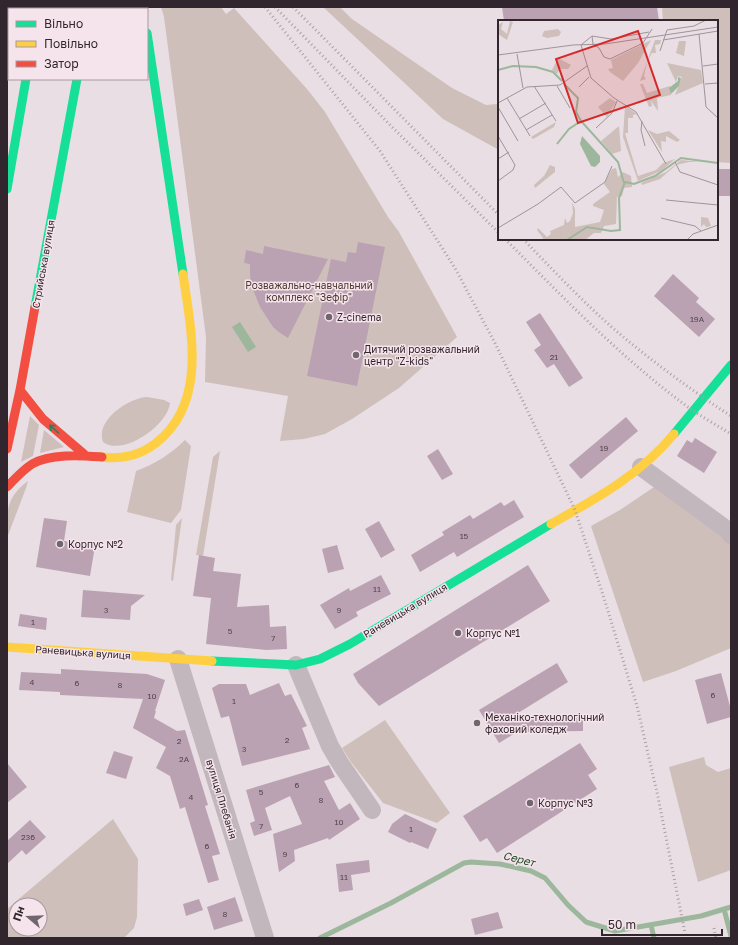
<svg xmlns="http://www.w3.org/2000/svg" width="738" height="945" font-family="'Golos Text',sans-serif">
	<rect width="100%" height="100%" fill="#e8dee3"/>
	<!-- green -->
	<path fill="#cfbfbb" fill-rule="evenodd" d="M 161,7 L 221,7 L 226,14 L 234,8 L 307,89 L 325,112 L 388,217 L 399,232 L 457,337 L 399,388 L 352,419 L 325,434 L 304,439 L 280,441 L 288,396 L 205,382 L 206,337 L 164,17 Z
		M 323,7 L 340,7 L 352,19 L 452,88 L 486,105 L 497,104 L 499,101 L 499,150 L 443,119 Z
		M 662,7 L 731,7 L 731,163 L 717,162 L 717,21 L 663,21 Z
		M 147,397 L 164,400 L 170,403 C 168,425 123,457 103,442 C 95,420 129,398 147,397 Z
		M 30,416 L 39,425 L 33,456 L 21,462 Z
		M 44,430 L 64,447 L 40,453 Z
		M 185,440 L 191,446 L 181,510 L 171,523 L 127,512 L 136,471 C 155,464 171,454 185,440 Z
		M 220,451 L 203,556 L 196,555 L 212,463 L 213,457 Z
		M 28,481 L 26,488 L 7,538 C 7,512 5,498 28,481 Z
		M 657,485 L 731,541 L 731,648 L 676,671 L 643,682 L 591,526 L 620,510 Z
		M 182,518 L 173,581 L 171,580 L 176,525 Z
		M 385,720 L 450,813 L 437,823 L 383,803 L 351,762 L 342,748 Z
		M 704,757 L 706,765 L 718,772 L 731,768 L 731,870 L 698,882 L 669,767 Z
		M 113,819 L 138,859 L 137,917 L 134,928 L 124,938 L 8,938 L 7,937 L 7,909 ZM 16,905 L 40,905 L 40,929 L 16,929 Z"/>
	<!-- water -->
	<path fill="#9cb79c" d="M 240,322 L 256,347 L 248,352 L 232,327 Z"/>
	<g fill="none" stroke-linecap="round" stroke-linejoin="round">
		<!-- stream -->
		<path stroke="#9cb79c" stroke-width="5" d="M 724,909 L 731,936
			M 651,925 L 654,938
			M 320,938 L 391,903 L 464,863 L 471,862 L 500,864 L 531,871 L 545,878 L 568,905 L 586,922 L 615,931 L 701,916 L 731,907"/>
	</g>
	<!-- building -->
	<path fill="#baa2b3" d="M 502,7 L 657,7 L 659,21 L 504,21 Z
		M 717,169 L 731,169 L 731,196 L 717,196 Z
		M 358,242 L 385,247 L 357,386 L 307,376 L 331,259 L 346,262 L 348,252 L 356,253 Z
		M 264,246 L 328,259 L 288,338 L 280,333 L 273,327 L 260,307 L 252,287 L 250,276 L 250,264 L 244,263 L 246,250 L 263,254 Z
		M 673,274 L 699,298 L 696,302 L 715,319 L 699,337 L 654,296 Z
		M 540,313 L 583,378 L 569,387 L 554,364 L 547,368 L 534,350 L 541,345 L 526,322 Z
		M 626,417 L 638,431 L 581,479 L 569,465 Z
		M 695,438 L 717,452 L 704,473 L 677,456 L 687,440 L 692,443 Z
		M 438,449 L 453,474 L 442,480 L 427,456 Z
		M 514,500 L 524,517 L 457,557 L 454,552 L 420,572 L 411,555 L 444,535 L 442,532 L 470,515 L 473,519 L 501,502 L 504,506 Z
		M 44,518 L 67,521 L 64,541 L 95,546 L 90,576 L 36,567 Z
		M 379,521 L 395,550 L 381,558 L 365,529 Z
		M 337,545 L 344,569 L 328,573 L 322,549 Z
		M 199,555 L 215,558 L 213,571 L 241,574 L 237,607 L 269,605 L 270,627 L 286,626 L 287,649 L 266,650 L 206,644 L 211,598 L 193,596 Z
		M 528,565 L 550,601 L 379,706 L 358,683 L 353,674 Z
		M 381,575 L 391,594 L 356,612 L 358,616 L 335,629 L 320,605 L 349,588 L 350,591 Z
		M 83,590 L 145,595 L 131,606 L 130,620 L 81,617 Z
		M 20,614 L 47,618 L 46,630 L 18,626 Z
		M 557,663 L 568,682 L 510,718 L 583,717 L 583,731 L 517,732 L 499,743 L 479,710 Z
		M 61,669 L 147,674 L 165,680 L 155,711 L 156,711 L 154,718 L 177,731 L 185,730 L 208,805 L 205,806 L 220,854 L 212,856 L 219,880 L 208,883 L 185,807 L 180,809 L 170,776 L 156,768 L 166,747 L 133,728 L 143,699 L 60,695 L 60,692 L 19,690 L 21,672 L 61,674 Z
		M 721,673 L 731,710 L 731,717 L 707,724 L 695,680 Z
		M 279,683 L 285,696 L 291,694 L 307,726 L 302,728 L 310,749 L 242,766 L 229,716 L 221,718 L 212,688 L 219,684 L 246,684 L 250,695 Z
		M 580,743 L 597,769 L 588,775 L 597,789 L 497,853 L 487,838 L 480,842 L 463,816 Z
		M 114,751 L 133,757 L 126,779 L 106,773 Z
		M 7,763 L 27,787 L 7,803 Z
		M 329,765 L 335,777 L 324,781 L 339,810 L 350,803 L 360,819 L 329,840 L 328,838 L 294,850 L 295,861 L 279,872 L 273,834 L 302,824 L 290,796 L 265,808 L 272,830 L 254,836 L 250,823 L 255,821 L 246,790 Z
		M 405,814 L 437,829 L 428,849 L 411,842 L 410,843 L 388,832 L 392,824 Z
		M 30,820 L 46,837 L 26,855 L 22,850 L 7,864 L 7,841 Z
		M 369,860 L 370,872 L 351,875 L 353,890 L 339,892 L 336,864 Z
		M 235,897 L 243,921 L 214,930 L 207,907 Z
		M 199,899 L 203,910 L 186,916 L 183,904 Z
		M 498,912 L 503,928 L 475,935 L 471,919 Z"/>
	<g fill="none" stroke-linecap="round" stroke-linejoin="round">
		<!-- street -->
		<path stroke="#c1b7bc" stroke-width="18" d="M 641,467 L 726,529 L 731,535
			M 178,659 L 265,938
			M 296,665 L 330,746 L 340,763 L 372,810"/>
		<!-- fast -->
		<path stroke="#16e098" stroke-width="9" d="M 38,9 L 39,7
			M 89,9 L 90,7
			M 147,33 L 183,274
			M 7,189 L 26,79
			M 35,307 L 77,79
			M 674,434 L 731,365
			M 212,661 L 296,665 L 320,659 L 350,644 L 551,524"/>
		<!-- slow -->
		<path stroke="#ffcf43" stroke-width="9" d="M 102,457 C 121,460 141,455 156,443 C 208,403 191,330 183,274
			M 551,524 C 597,498 640,475 674,434
			M 7,647 L 212,661"/>
		<!-- jam -->
		<path stroke="#f24e42" stroke-width="9" d="M 141,7 L 142,9
			M 20,390 L 43,419 L 84,454
			M 7,449 L 20,390 L 35,307
			M 7,487 C 28,465 34,458 65,456 C 78,455 89,456 102,457"/>
		<!-- rail -->
		<path stroke="#a9a1a5" stroke-width="3" stroke-dasharray="1 3" stroke-linecap="butt" d="M 265,7 L 380,151 L 455,268 L 496,345 L 575,510 L 604,598 L 637,706 L 658,797 L 686,938
			M 275,7 L 393,128 L 499,233
			M 293,7 L 499,215
			M 505,239 C 565,299 623,360 692,410 C 704,418 718,426 731,434
			M 523,239 C 558,275 593,313 632,344 C 664,370 697,394 731,416
			M 714,928 L 716,938"/>
	</g>
	<!-- one-way arrows -->
	<defs><path id="oneway-shaft" d="M-6 0H5M1.5-3L5.5 0L1.5 3" fill="none" stroke-width="1.6" stroke-linecap="round" stroke-linejoin="round"/></defs>
	<use stroke="#248362" href="#oneway-shaft" transform="translate(54 429) rotate(-138)"/>
	<!-- markers -->
	<g fill="#71666d" stroke="#f6e4ec" stroke-width="1.5">
		<circle cx="329" cy="317" r="4"/>
		<circle cx="356" cy="355" r="4"/>
		<circle cx="60" cy="544" r="4"/>
		<circle cx="458" cy="633" r="4"/>
		<circle cx="477" cy="723" r="4"/>
		<circle cx="530" cy="803" r="4"/>
	</g>
	<g text-anchor="middle" stroke-width="3" stroke-linejoin="round" paint-order="stroke">
		<!-- number labels -->
		<g font-size="8" fill="#53454e">
			<text x="697" y="322">19А</text>
			<text x="554" y="360">21</text>
			<text x="604" y="451">19</text>
			<text x="464" y="539">15</text>
			<text x="377" y="592">11</text>
			<text x="106" y="613">3</text>
			<text x="339" y="613">9</text>
			<text x="33" y="625">1</text>
			<text x="230" y="634">5</text>
			<text x="273" y="641">7</text>
			<text x="32" y="685">4</text>
			<text x="77" y="686">6</text>
			<text x="120" y="688">8</text>
			<text x="713" y="698">6</text>
			<text x="152" y="699">10</text>
			<text x="234" y="704">1</text>
			<text x="287" y="743">2</text>
			<text x="179" y="744">2</text>
			<text x="244" y="752">3</text>
			<text x="184" y="762">2А</text>
			<text x="297" y="788">6</text>
			<text x="261" y="795">5</text>
			<text x="191" y="800">4</text>
			<text x="321" y="803">8</text>
			<text x="339" y="825">10</text>
			<text x="261" y="829">7</text>
			<text x="411" y="832">1</text>
			<text x="28" y="840">236</text>
			<text x="207" y="849">6</text>
			<text x="285" y="857">9</text>
			<text x="344" y="880">11</text>
			<text x="225" y="917">8</text>
		</g>
		<!-- street labels -->
		<g font-size="10" fill="#31262d" stroke="#f6e4ec">
			<text transform="translate(43 264) rotate(-80)" y="4">Стрийська вулиця</text>
			<text transform="translate(405 610) rotate(-31)" y="4">Раневицька вулиця</text>
			<text transform="translate(83 652) rotate(4)" y="4">Раневицька вулиця</text>
			<text transform="translate(222 799) rotate(73)" y="4">вулиця Плебанія</text>
		</g>
		<!-- park labels -->
		<g font-size="10" fill="#4c382d" stroke="#f6e4ec">
			<text x="309" y="289">Розважально-навчальний<tspan x="309" dy="12">комплекс "Зефір"</tspan></text>
		</g>
		<!-- poi labels -->
		<g font-size="10" fill="#31262d" stroke="#f6e4ec" text-anchor="start">
			<text x="337" y="321">Z-cinema</text>
			<text x="364" y="353">Дитячий розважальний<tspan x="364" dy="12">центр "Z-kids"</tspan></text>
			<text x="68" y="548">Корпус №2</text>
			<text x="466" y="637">Корпус №1</text>
			<text x="485" y="721">Механіко-технологічний<tspan x="485" dy="12">фаховий коледж</tspan></text>
			<text x="538" y="807">Корпус №3</text>
		</g>
		<!-- water labels -->
		<g font-size="11" font-style="italic" fill="#214d24" stroke="#f6e4ec">
			<text transform="translate(519 859) rotate(14)" y="4">Серет</text>
		</g>
	</g>
	<!-- overview -->
	<g transform="translate(498 20)">
		<rect width="220" height="220" fill="#e8dee3"/>
		<path d="M 12,1 L 15,2 L 9,20 L 0,14 L 0,5 L 5,2 L 3,9 L 9,14 ZM 60,9 L 63,12 L 61,16 L 49,18 L 44,16 L 46,11 ZM 153,20 L 140,43 L 125,61 L 112,52 L 110,49 L 115,48 L 113,40 ZM 157,20 L 163,20 L 162,24 L 157,25 L 158,33 L 154,33 L 149,42 L 146,56 L 148,59 L 142,61 ZM 181,21 L 188,21 L 186,36 L 178,33 ZM 60,38 L 73,45 L 70,49 L 62,49 L 59,54 L 54,50 ZM 169,43 L 203,50 L 205,63 L 177,75 L 184,57 L 180,56 L 178,62 ZM 142,64 L 145,64 L 149,73 L 172,66 L 173,75 L 159,78 L 160,91 L 153,81 L 154,86 L 151,87 ZM 112,78 L 118,82 L 109,97 L 100,87 ZM 127,86 L 139,94 L 135,95 L 135,98 L 130,98 L 130,113 L 127,113 L 140,156 L 158,150 L 165,143 L 177,139 L 163,151 L 140,161 L 125,117 ZM 58,102 L 56,107 L 35,119 L 33,117 ZM 121,106 L 123,131 L 114,134 L 103,121 ZM 150,110 L 159,114 L 171,111 L 182,120 L 179,122 L 168,116 L 168,122 L 163,121 L 164,132 ZM 183,140 L 203,142 L 191,142 L 178,145 L 162,159 L 144,165 L 143,163 L 168,152 ZM 52,145 L 57,147 L 57,152 L 37,168 L 36,165 L 46,156 ZM 118,148 L 120,157 L 125,152 L 133,156 L 134,167 L 126,168 L 124,176 L 119,177 L 118,204 L 106,206 L 103,213 L 96,213 L 87,220 L 44,220 L 45,218 L 39,210 L 40,208 L 49,217 L 53,214 L 52,211 L 66,205 L 67,198 L 69,203 L 72,201 L 75,193 L 74,182 L 77,189 L 77,207 L 102,202 L 106,190 L 95,186 L 95,184 L 112,172 L 106,164 L 114,149 ZM 203,197 L 210,198 L 213,206 L 208,207 L 206,204 L 203,207 Z" fill="#cfbfbb"/>
		<path d="M 180,57 L 183,58 L 181,66 L 173,74 L 171,68 L 180,61 ZM 84,116 L 102,136 L 102,142 L 97,147 L 93,146 L 82,124 Z" fill="#9cb79c"/>
		<path fill="none" stroke="#9cb79c" stroke-width="2" d="M 0,50 L 15,46 L 38,47 L 55,52 L 64,61M 66,64 L 80,78 L 78,92 L 83,101 L 120,142 L 126,163M 59,124 L 71,109 L 83,101M 69,220 L 89,207 L 113,211 L 122,210 L 121,178 L 127,162 L 136,164 L 157,156 L 183,138 L 220,143"/>
		<path fill="none" stroke="#9f949a" stroke-width="1" d="M 151,12 L 113,19 L 94,16 L 83,25 L 93,58 L 116,78 L 138,92 L 168,144M 201,14 L 208,87 L 220,98M 94,16 L 95,24 L 101,28 L 106,37 L 112,39 L 145,23 L 154,9M 165,20 L 220,11M 162,31 L 169,10 L 196,6 L 208,0M 19,34 L 25,68M 0,35 L 75,25 L 107,24 L 220,7M 205,46 L 220,44M 207,64 L 220,63M 36,66 L 58,101M 59,66 L 72,88M 81,67 L 91,57M 9,78 L 32,116M 0,83 L 29,67 L 62,65 L 89,46M 0,87 L 20,121M 21,99 L 48,83M 144,101 L 143,110 L 147,126M 98,108 L 114,93 L 119,81M 28,110 L 54,95M 0,116 L 17,145 L 15,150 L 0,161M 0,139 L 11,132M 177,142 L 182,152 L 220,165M 168,180 L 220,185M 163,198 L 197,206 L 203,211M 0,208 L 40,184 L 63,167 L 77,183 L 107,162 L 114,146M 189,220 L 195,214 L 220,205"/>
		<path fill="#d62828" fill-opacity="0.15" stroke="#d62828" stroke-width="2" d="M 140,11 L 162,75 L 80,103 L 58,39 Z"/>
		<rect width="220" height="220" fill="none" stroke="#31262d" stroke-width="2"/>
	</g>
	<!-- border -->
	<rect width="738" height="945" fill="none" stroke="#31262d" stroke-width="16"/>
	<!-- legend -->
	<rect x="8" y="8" width="140" height="72" fill="#f6e4ec" stroke="#a798a0"/>
	<rect x="16" y="21" width="20" height="6" fill="#16e098" stroke="#a798a0"/>
	<text x="44" y="28" font-size="12" fill="#31262d">Вільно</text>
	<rect x="16" y="41" width="20" height="6" fill="#ffcf43" stroke="#a798a0"/>
	<text x="44" y="48" font-size="12" fill="#31262d">Повільно</text>
	<rect x="16" y="61" width="20" height="6" fill="#f24e42" stroke="#a798a0"/>
	<text x="44" y="68" font-size="12" fill="#31262d">Затор</text>
	<!-- north arrow -->
	<g transform="translate(28 917) rotate(289)"><circle r="19" fill="#f6e4ec" stroke="#a798a0"/>
	<path d="M0-3L7 15L0 10L-7 15Z" fill="#71666d"/>
	<text y="-6" font-size="11" font-weight="bold" text-anchor="middle" fill="#31262d">Пн</text>
	</g>
	<!-- scale -->
	<path d="M602 929v6h120v-6" fill="none" stroke="#31262d" stroke-width="2"/>
	<text x="608" y="929" font-size="12" fill="#31262d" stroke="#f6e4ec" stroke-width="3" paint-order="stroke">50 m</text>
</svg>
